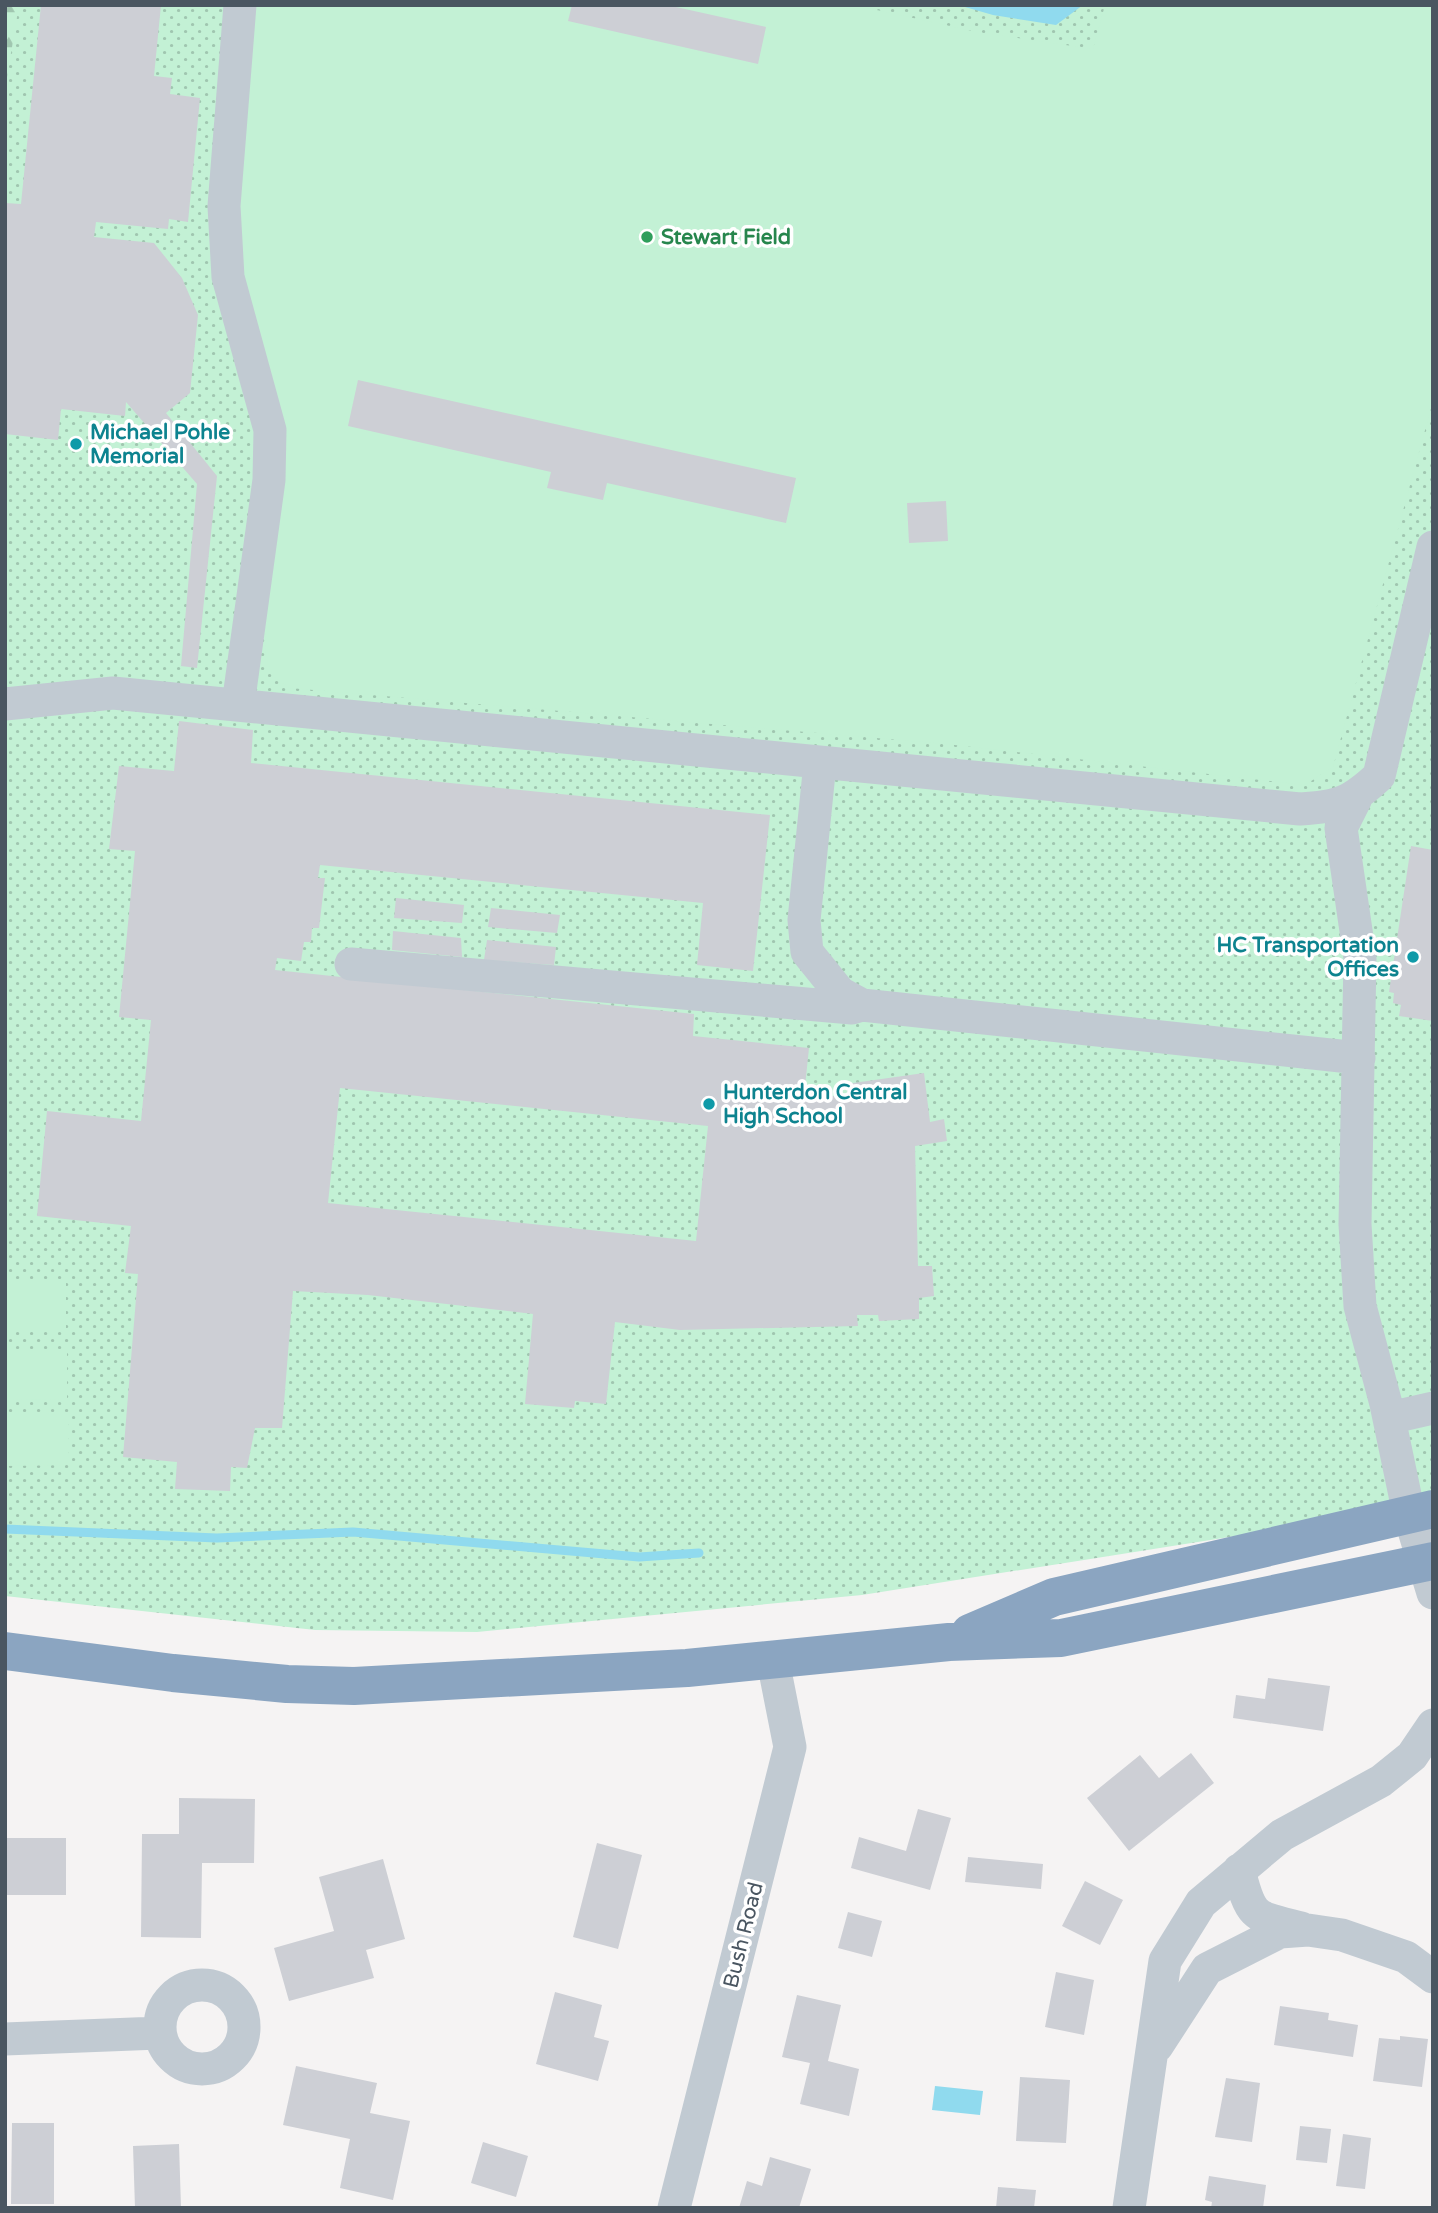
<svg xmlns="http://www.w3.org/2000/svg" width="1438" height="2213" font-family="'Varela Round',sans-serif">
	<defs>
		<pattern id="grass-dots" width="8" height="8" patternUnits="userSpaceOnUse" patternTransform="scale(1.75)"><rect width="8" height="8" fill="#c3f1d5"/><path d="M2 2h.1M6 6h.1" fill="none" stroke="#a0c6b0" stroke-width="1.8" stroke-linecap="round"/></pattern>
		<pattern id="forest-firs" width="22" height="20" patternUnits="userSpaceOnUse" patternTransform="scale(1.75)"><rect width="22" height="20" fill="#c3f1d5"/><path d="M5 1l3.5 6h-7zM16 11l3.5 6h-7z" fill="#a0c6b0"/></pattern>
	</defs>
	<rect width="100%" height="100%" fill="#f5f3f3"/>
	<!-- grass -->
	<path fill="url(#grass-dots)" d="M 5,5 L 1433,5 L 1433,1495 L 1318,1523 L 862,1595 L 477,1632 L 315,1630 L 5,1596 Z"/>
	<!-- forest -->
	<path fill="url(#forest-firs)" d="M 5,5 L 19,5 L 5,89 Z"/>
	<!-- park -->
	<path fill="#c3f1d5" d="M 245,5 L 854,5 L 977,32 L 1093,49 L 1105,5 L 1433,5 L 1433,401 L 1333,767 L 1305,785 L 946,744 L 290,688 L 274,677 L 265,658 L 270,430 L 228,277 Z
		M 5,1281 L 66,1281 L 66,1331 L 5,1331 Z
		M 67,1349 L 67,1399 L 5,1400 L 5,1349 Z
		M 68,1415 L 68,1465 L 5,1466 L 5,1415 Z"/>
	<!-- water -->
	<path fill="#90daee" d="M 958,5 L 1083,5 L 1056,25 L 993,15 Z
		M 935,2086 L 983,2091 L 980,2115 L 932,2110 Z"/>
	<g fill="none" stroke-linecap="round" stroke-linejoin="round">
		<!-- stream -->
		<path stroke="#90daee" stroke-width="9" d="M 5,1529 L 217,1538 L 353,1532 L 639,1557 L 699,1553"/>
	</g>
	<!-- building -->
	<path fill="#cdcfd5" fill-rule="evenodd" d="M 41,5 L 161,5 L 154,76 L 172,78 L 170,94 L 200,98 L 188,222 L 169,219 L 168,229 L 96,222 L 94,237 L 154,243 L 182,278 L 198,315 L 190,393 L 166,413 L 217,476 L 197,668 L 181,666 L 197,484 L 126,402 L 125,416 L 61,409 L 58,440 L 5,434 L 5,203 L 21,204 Z
		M 572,5 L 667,5 L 766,27 L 758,64 L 568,21 Z
		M 358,380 L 796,478 L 786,523 L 607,483 L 603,500 L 547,488 L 551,472 L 348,426 Z
		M 946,501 L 948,541 L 909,543 L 907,503 Z
		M 179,721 L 253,730 L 251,763 L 770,815 L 753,971 L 697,965 L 703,903 L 320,865 L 318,878 L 325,878 L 319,928 L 312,928 L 311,942 L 304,942 L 301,961 L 277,958 L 275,970 L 694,1014 L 693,1036 L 809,1048 L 804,1096 L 848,1096 L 846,1084 L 924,1073 L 930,1122 L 944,1119 L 947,1141 L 915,1146 L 918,1266 L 932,1266 L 934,1296 L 919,1298 L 919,1319 L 879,1321 L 878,1315 L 857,1315 L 858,1326 L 680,1330 L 615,1322 L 606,1404 L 575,1401 L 574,1408 L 525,1404 L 533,1314 L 368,1295 L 293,1291 L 282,1428 L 255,1428 L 247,1468 L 231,1467 L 230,1491 L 175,1489 L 177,1462 L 123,1457 L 138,1274 L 125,1273 L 131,1226 L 37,1216 L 47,1111 L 141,1121 L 151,1020 L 119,1017 L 135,851 L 109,849 L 119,766 L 174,771 ZM 340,1088 L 708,1126 L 696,1241 L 328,1203 Z
		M 1411,846 L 1433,850 L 1433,1021 L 1399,1016 L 1401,1005 L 1393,1003 L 1394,993 L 1389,992 Z
		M 396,898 L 464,905 L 462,923 L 394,918 Z
		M 491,908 L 560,915 L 557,933 L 488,927 Z
		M 393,931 L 461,938 L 462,957 L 392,950 Z
		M 487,940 L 556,947 L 554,965 L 484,960 Z
		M 1268,1678 L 1330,1686 L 1323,1731 L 1233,1718 L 1236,1695 L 1265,1699 Z
		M 1191,1753 L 1214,1783 L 1129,1851 L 1087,1798 L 1140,1755 L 1159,1778 Z
		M 179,1798 L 255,1799 L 254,1863 L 202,1863 L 201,1938 L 141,1937 L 142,1834 L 179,1834 Z
		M 918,1809 L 951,1818 L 930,1890 L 851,1868 L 859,1837 L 906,1851 Z
		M 5,1838 L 66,1838 L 66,1895 L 5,1895 Z
		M 597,1843 L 642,1855 L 618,1949 L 573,1937 Z
		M 968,1857 L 1043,1864 L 1041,1889 L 965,1882 Z
		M 383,1859 L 405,1939 L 366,1950 L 374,1978 L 289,2001 L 274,1948 L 334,1931 L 319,1877 Z
		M 1085,1881 L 1123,1900 L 1100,1945 L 1062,1926 Z
		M 848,1912 L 882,1921 L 872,1957 L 838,1948 Z
		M 1056,1972 L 1094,1980 L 1084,2035 L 1045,2027 Z
		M 555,1992 L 602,2005 L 594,2037 L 609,2041 L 598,2081 L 536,2064 Z
		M 797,1995 L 841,2005 L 828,2061 L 859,2069 L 849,2116 L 800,2104 L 810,2063 L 782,2057 Z
		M 1280,2006 L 1329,2013 L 1328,2020 L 1358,2025 L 1353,2057 L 1274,2045 Z
		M 1400,2036 L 1428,2039 L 1422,2087 L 1373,2081 L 1379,2038 L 1400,2040 Z
		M 296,2066 L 377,2083 L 370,2113 L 410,2121 L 393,2200 L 340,2188 L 350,2139 L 283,2125 Z
		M 1020,2077 L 1070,2080 L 1066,2143 L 1016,2141 Z
		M 1226,2078 L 1260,2083 L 1252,2142 L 1215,2137 Z
		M 12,2123 L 54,2123 L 54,2204 L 11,2204 Z
		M 1300,2126 L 1331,2129 L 1327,2163 L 1296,2160 Z
		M 1343,2134 L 1371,2138 L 1365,2189 L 1336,2186 Z
		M 483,2142 L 528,2156 L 516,2197 L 471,2183 Z
		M 179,2144 L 181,2208 L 135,2208 L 133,2146 Z
		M 770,2157 L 811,2169 L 799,2208 L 739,2208 L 747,2181 L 762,2186 Z
		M 1209,2176 L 1266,2185 L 1263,2208 L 1211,2208 L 1212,2202 L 1205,2200 Z
		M 998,2187 L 1036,2190 L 1034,2208 L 996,2208 Z"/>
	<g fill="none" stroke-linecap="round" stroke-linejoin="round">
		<!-- minor -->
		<path stroke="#c1cad2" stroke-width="33" d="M 5,704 L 113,693 L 1300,809 C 1339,807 1351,802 1379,776 L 1433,547
			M 238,705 L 269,480 L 270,430 L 228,277 L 224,206 L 240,5
			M 820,763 L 804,920 L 807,952 L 840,993 L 862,1005 L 1359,1058
			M 1356,798 L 1341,828 L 1360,958 L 1355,1224 L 1360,1306 L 1386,1404 L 1409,1514 L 1433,1593
			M 351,964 L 852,1008 L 862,1005
			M 1389,1418 L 1433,1408
			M 1239,1870 C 1251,1919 1254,1916 1301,1928
			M160 2027a42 42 0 1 1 84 0a42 42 0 1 1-84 0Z
			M 5,2039 L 159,2033
			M 1157,2046 L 1207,1969 L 1280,1932 L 1308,1930 L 1342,1935 L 1406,1957 L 1433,1977
			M 674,2208 L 790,1747 L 773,1661
			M 1129,2208 L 1165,1961 L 1201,1903 L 1282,1835 L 1381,1781 L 1412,1756 L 1433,1725"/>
		<!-- highway -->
		<path stroke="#8ba5c1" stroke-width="38" d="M 970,1633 L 1054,1597 L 1433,1509
			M 5,1651 L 173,1673 L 287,1684 L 354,1686 L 687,1668 L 949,1642 L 1061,1638 L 1433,1561"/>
	</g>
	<!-- markers -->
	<circle fill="#2e9e5b" stroke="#fff" stroke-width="2.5" cx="647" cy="237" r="7"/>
	<g fill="#0f9aa8" stroke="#fff" stroke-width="2.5">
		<circle cx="76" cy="444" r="7"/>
		<circle cx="1413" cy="957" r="7"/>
		<circle cx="709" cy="1104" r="7"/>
	</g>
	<g text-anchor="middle" stroke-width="7" stroke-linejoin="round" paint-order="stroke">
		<!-- leisure labels -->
		<g font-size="21" font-weight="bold" fill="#27864d" stroke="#fff" text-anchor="start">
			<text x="661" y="244">Stewart Field</text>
		</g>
		<!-- culture labels -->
		<g font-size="21" font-weight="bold" fill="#0d838f" stroke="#fff" text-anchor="start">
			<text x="90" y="439">Michael Pohle<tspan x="90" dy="24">Memorial</tspan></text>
			<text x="1399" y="952" text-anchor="end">HC Transportation<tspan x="1399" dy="24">Offices</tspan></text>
			<text x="723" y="1099">Hunterdon Central<tspan x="723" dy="24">High School</tspan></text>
		</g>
		<!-- street labels -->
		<g font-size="21" fill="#4a5661" stroke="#fff">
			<text transform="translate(743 1935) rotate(-76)" y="7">Bush Road</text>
		</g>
	</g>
	<!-- border -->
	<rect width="1438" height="2213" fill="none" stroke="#4a5661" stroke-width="14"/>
</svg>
